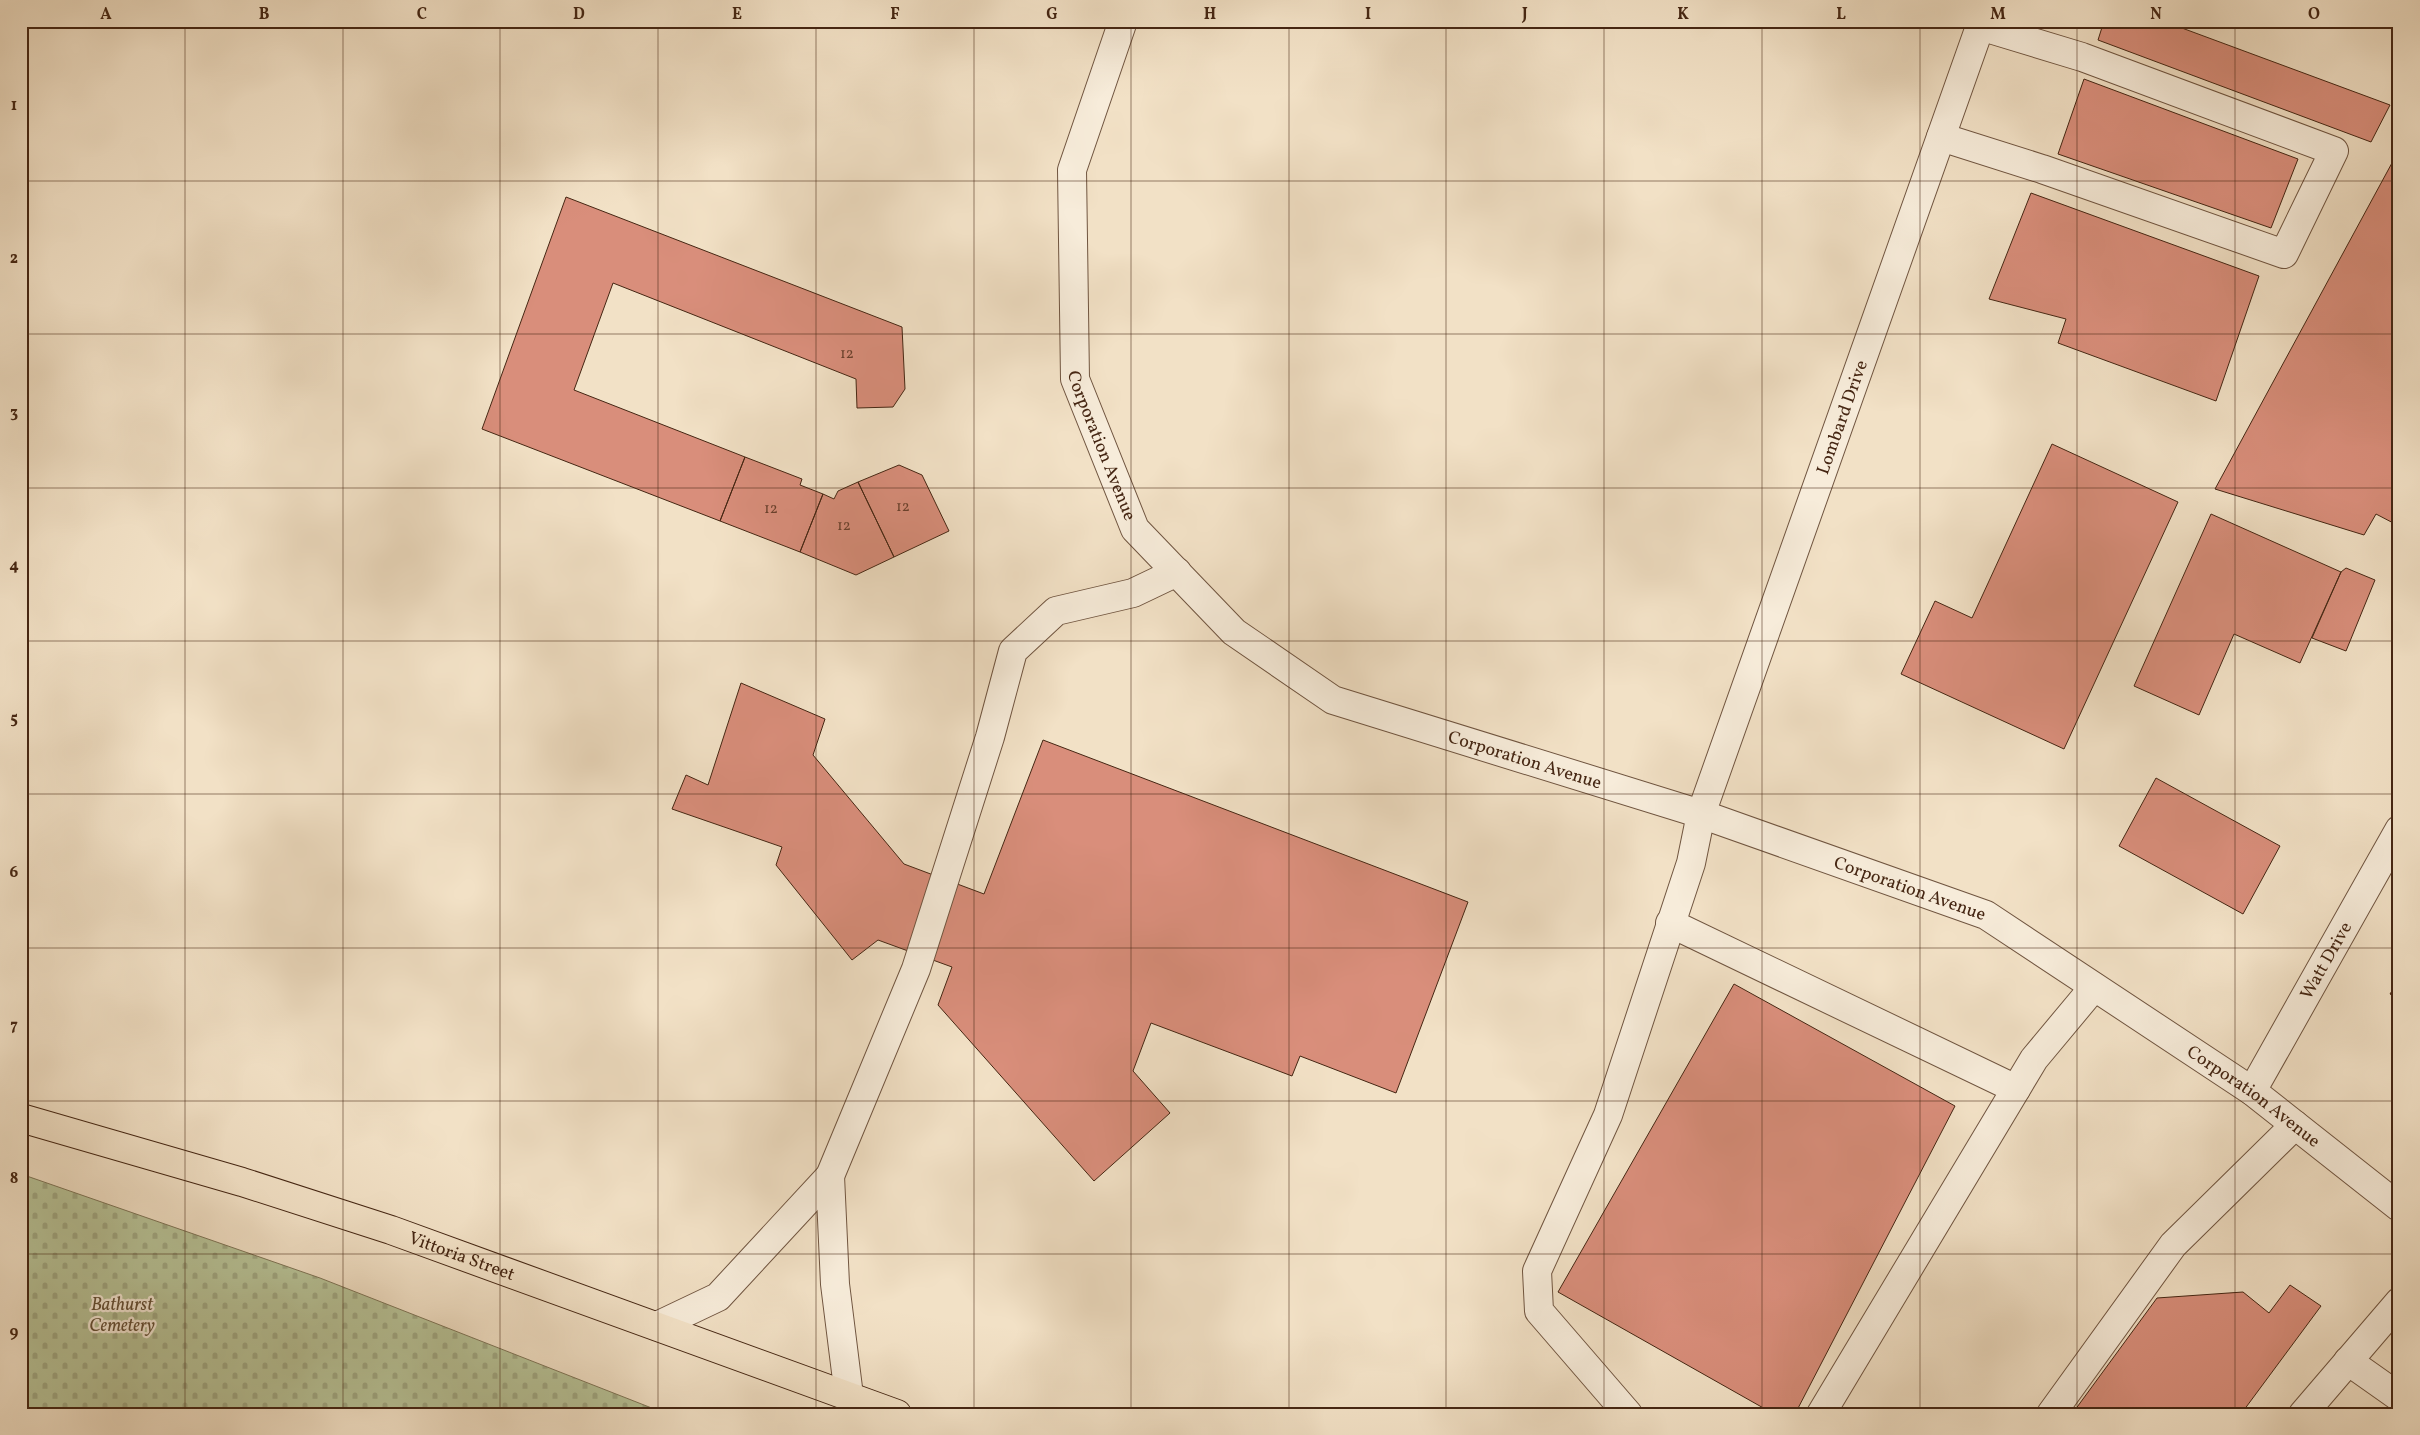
<svg xmlns="http://www.w3.org/2000/svg" width="2420" height="1435" font-family="Vollkorn,serif">
	<defs>
		<pattern id="cemetery-stones" width="16" height="16" patternUnits="userSpaceOnUse" patternTransform="scale(1.25)"><rect width="16" height="16" fill="#b7c398"/><path d="M2 7V4a2 2 0 0 1 4 0v3zM10 15v-3a2 2 0 0 1 4 0v3z" fill="#9fa782"/></pattern>
	</defs>
	<rect width="100%" height="100%" fill="#f2e1c6"/>
	<filter id="stains"><feTurbulence type="fractalNoise" baseFrequency=".004" numOctaves="4"/><feColorMatrix values="0 0 0 0 .2 0 0 0 0 .09 0 0 0 0 .02 0 0 0 .5 -.17"/></filter>
	<radialGradient id="worn" r=".72"><stop offset=".6" stop-color="#630" stop-opacity="0"/><stop offset="1" stop-color="#630" stop-opacity=".3"/></radialGradient>
	<!-- cemetery -->
	<path fill="url(#cemetery-stones)" stroke="#7e7456" d="M 21,1174 L 320,1278 L 667,1414 L 21,1414 Z"/>
	<!-- building -->
	<path fill="#d98e7b" stroke="#452613" d="M 2104,21 L 2163,21 L 2390,105 L 2371,142 L 2098,40 Z
		M 2084,79 L 2298,159 L 2271,228 L 2058,154 Z
		M 2399,150 L 2399,526 L 2376,514 L 2364,535 L 2215,489 Z
		M 2031,193 L 2259,276 L 2216,401 L 2058,343 L 2066,319 L 1989,299 Z
		M 566,197 L 902,327 L 905,389 L 893,407 L 857,408 L 856,379 L 613,283 L 574,390 L 745,457 L 720,521 L 482,429 Z
		M 2052,444 L 2178,502 L 2064,749 L 1901,674 L 1935,601 L 1972,618 Z
		M 745,457 L 802,479 L 800,485 L 823,494 L 800,552 L 720,521 Z
		M 899,465 L 922,475 L 949,531 L 894,557 L 858,482 Z
		M 858,482 L 894,557 L 856,575 L 800,552 L 823,494 L 834,499 L 838,491 Z
		M 2211,514 L 2341,572 L 2300,663 L 2234,634 L 2199,715 L 2134,686 Z
		M 2346,568 L 2375,580 L 2346,651 L 2312,638 L 2341,572 Z
		M 741,683 L 825,719 L 813,755 L 904,864 L 984,894 L 1043,740 L 1468,902 L 1396,1093 L 1300,1056 L 1292,1076 L 1151,1023 L 1133,1071 L 1170,1113 L 1094,1181 L 938,1005 L 952,967 L 878,940 L 852,960 L 776,865 L 782,847 L 672,809 L 686,775 L 708,785 Z
		M 2156,778 L 2280,846 L 2243,914 L 2119,846 Z
		M 2399,980 L 2399,999 L 2390,994 Z
		M 1734,984 L 1955,1106 L 1795,1414 L 1774,1414 L 1558,1292 Z
		M 2290,1285 L 2321,1306 L 2241,1414 L 2072,1414 L 2157,1298 L 2243,1292 L 2269,1313 Z"/>
	<g fill="none" stroke-linecap="round" stroke-linejoin="round">
		<defs>
			<g id="minor">
				<path id="s1" d="M 1123,21 L 1072,170 L 1075,379 L 1135,529 L 1234,632 L 1333,700 L 1701,814 L 1986,915 L 2252,1091 L 2399,1207"/>
				<path d="M 1941,137 L 2042,169 L 2284,254 L 2334,151 L 2082,57 L 1980,26"/>
				<path d="M 1670,923 L 2016,1089"/>
				<path id="s2" d="M 2252,1091 L 2399,830"/>
				<path d="M 830,1176 L 835,1284 L 849,1396"/>
				<path d="M 657,1326 L 718,1297 L 830,1176 L 916,969 L 990,737 L 1013,651 L 1056,611 L 1133,593 L 1177,572"/>
				<path d="M 2348,1361 L 2399,1397"/>
				<path id="s3" d="M 1628,1414 L 1539,1311 L 1537,1271 L 1608,1115 L 1691,863 L 1701,814 L 1982,21"/>
				<path d="M 1821,1414 L 2034,1059 L 2094,987"/>
				<path d="M 2051,1414 L 2173,1245 L 2295,1125"/>
				<path d="M 2303,1414 L 2399,1302"/>
			</g>
			<g id="highway">
				<path id="s4" d="M 21,1118 L 242,1182 L 391,1230 L 897,1414"/>
			</g>
		</defs>
		<!-- minor casing -->
		<use href="#minor" stroke="#705540" stroke-width="30"/>
		<!-- highway casing -->
		<use href="#highway" stroke="#452613" stroke-width="30"/>
		<!-- minor -->
		<use href="#minor" stroke="#f7ecda" stroke-width="28"/>
		<!-- highway -->
		<use href="#highway" stroke="#f2e1c6" stroke-width="28"/>
	</g>
	<!-- grid -->
	<path fill="none" stroke="#452613" stroke-width="1" stroke-opacity="0.55" d="M 185,21 L 185,1414M 343,21 L 343,1414M 500,21 L 500,1414M 658,21 L 658,1414M 816,21 L 816,1414M 974,21 L 974,1414M 1131,21 L 1131,1414M 1289,21 L 1289,1414M 1446,21 L 1446,1414M 1604,21 L 1604,1414M 1762,21 L 1762,1414M 1920,21 L 1920,1414M 2077,21 L 2077,1414M 2235,21 L 2235,1414M 21,181 L 2399,181M 21,334 L 2399,334M 21,488 L 2399,488M 21,641 L 2399,641M 21,794 L 2399,794M 21,948 L 2399,948M 21,1101 L 2399,1101M 21,1254 L 2399,1254"/>
	<g text-anchor="middle" stroke-width="4.5" stroke-linejoin="round" paint-order="stroke">
		<!-- number labels -->
		<g font-size="15" fill="#6a402d">
			<text x="847" y="358">12</text>
			<text x="903" y="511">12</text>
			<text x="771" y="513">12</text>
			<text x="844" y="530">12</text>
		</g>
		<!-- street labels -->
		<g font-size="18" fill="#452613" stroke="#f7ecda">
			<text dy="6" stroke="none"><textPath href="#s3" startOffset="1084">Lombard Drive</textPath></text>
			<text dy="6" stroke="none"><textPath href="#s1" startOffset="438">Corporation Avenue</textPath></text>
			<text dy="6" stroke="none"><textPath href="#s1" startOffset="992">Corporation Avenue</textPath></text>
			<text dy="6" stroke="none"><textPath href="#s1" startOffset="1398">Corporation Avenue</textPath></text>
			<text dy="6" stroke="none"><textPath href="#s2" startOffset="150">Watt Drive</textPath></text>
			<text dy="6" stroke="none"><textPath href="#s1" startOffset="1802">Corporation Avenue</textPath></text>
			<text dy="6" stroke="none"><textPath href="#s4" startOffset="462">Vittoria Street</textPath></text>
		</g>
		<!-- park labels -->
		<g font-size="18" font-style="italic" fill="#624d34" stroke="#f7ecda">
			<text x="122" y="1310">Bathurst<tspan x="122" dy="21">Cemetery</tspan></text>
		</g>
	</g>
	<!-- margin -->
	<rect width="2420" height="1435" fill="none" stroke="#f2e1c6" stroke-width="55"/>
	<rect x="28" y="28" width="2364" height="1380" fill="none" stroke="#452613" stroke-width="2"/>
	<g font-size="16" text-anchor="middle" font-weight="bold" fill="#452613">
		<text x="106" y="19">A</text>
		<text x="264" y="19">B</text>
		<text x="422" y="19">C</text>
		<text x="579" y="19">D</text>
		<text x="737" y="19">E</text>
		<text x="895" y="19">F</text>
		<text x="1052" y="19">G</text>
		<text x="1210" y="19">H</text>
		<text x="1368" y="19">I</text>
		<text x="1525" y="19">J</text>
		<text x="1683" y="19">K</text>
		<text x="1841" y="19">L</text>
		<text x="1998" y="19">M</text>
		<text x="2156" y="19">N</text>
		<text x="2314" y="19">O</text>
		<text x="14" y="110">1</text>
		<text x="14" y="263">2</text>
		<text x="14" y="417">3</text>
		<text x="14" y="570">4</text>
		<text x="14" y="723">5</text>
		<text x="14" y="877">6</text>
		<text x="14" y="1030">7</text>
		<text x="14" y="1183">8</text>
		<text x="14" y="1337">9</text>
	</g>
	<rect width="100%" height="100%" filter="url(#stains)"/>
	<rect width="100%" height="100%" fill="url(#worn)"/>
</svg>
